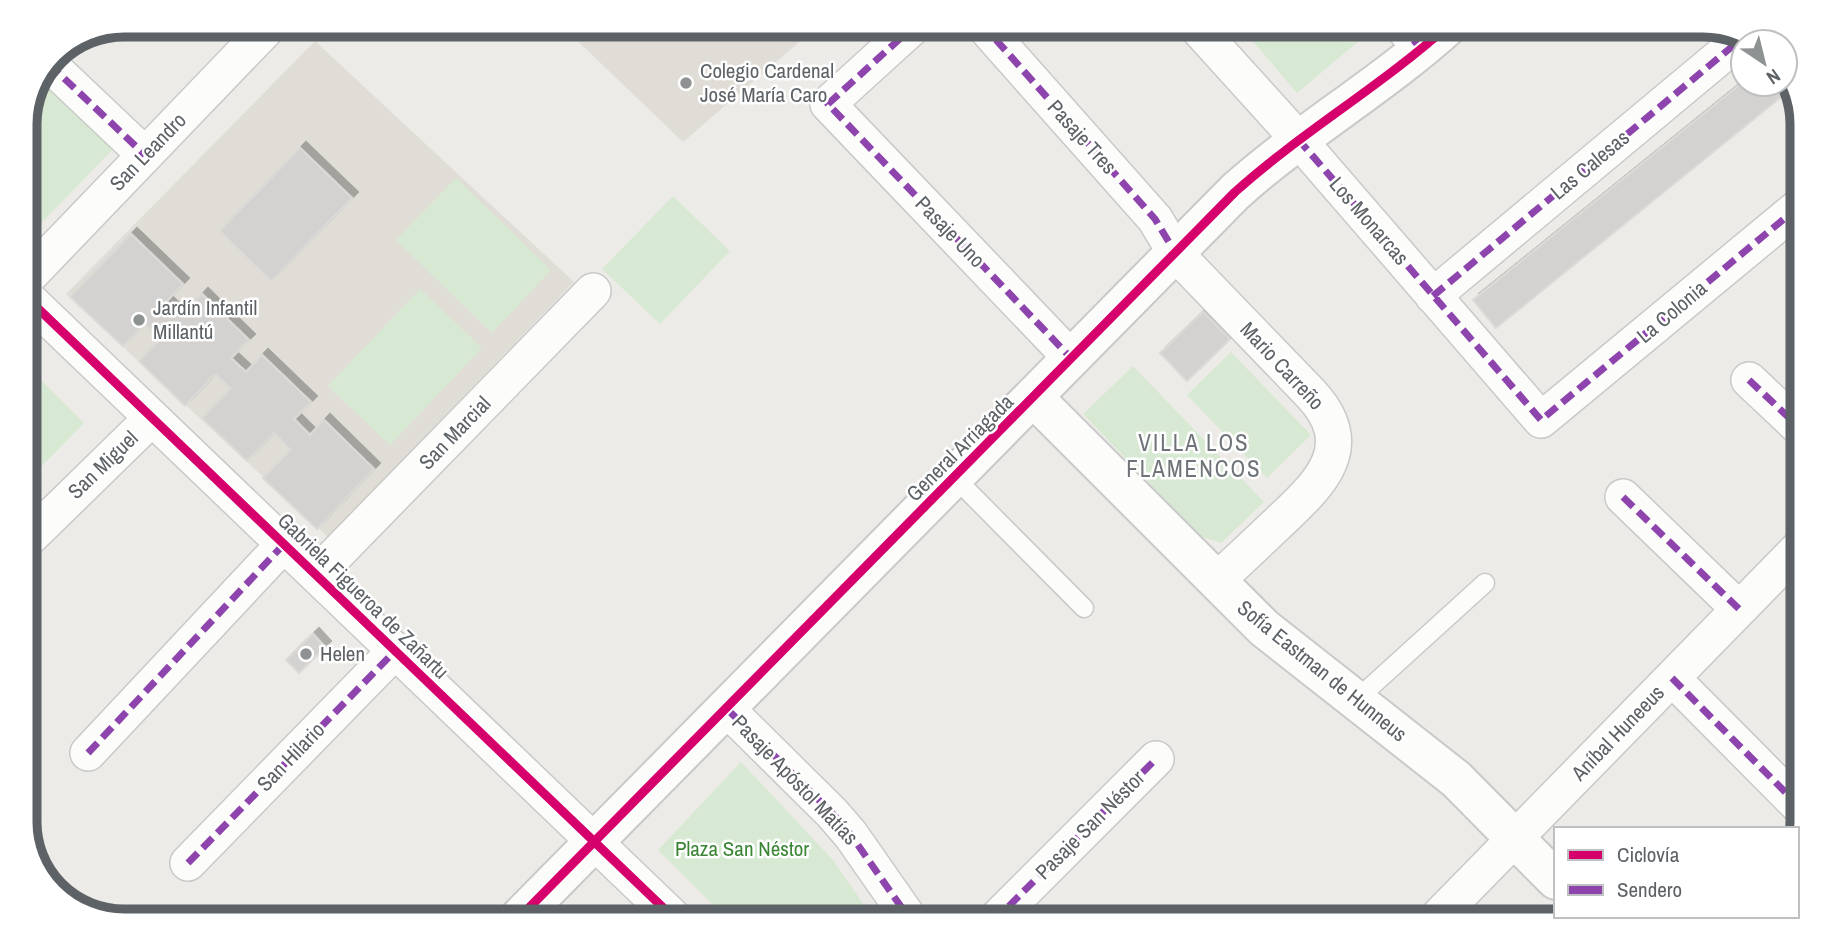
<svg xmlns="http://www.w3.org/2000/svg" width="1827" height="946" font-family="'Archivo Narrow',sans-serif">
	<defs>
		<filter id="shadow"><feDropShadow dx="6" dy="-6" stdDeviation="0" flood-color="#0004"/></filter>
	</defs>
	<rect width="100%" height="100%" fill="#edebe7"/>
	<!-- education -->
	<path fill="#e0ddd7" d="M 561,25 L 819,25 L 683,142 Z
		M 315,41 L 574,282 L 328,537 L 66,294 Z"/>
	<!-- green -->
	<path fill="#d8e9d3" d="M 1239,25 L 1378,25 L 1297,93 Z
		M 43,77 L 116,146 L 25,240 L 25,118 Z
		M 456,178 L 551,270 L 492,333 L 396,240 Z
		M 673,196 L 730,251 L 660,324 L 602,269 Z
		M 420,289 L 482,348 L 390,445 L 328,386 Z
		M 1231,352 L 1311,435 L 1267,478 L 1187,395 Z
		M 25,364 L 84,423 L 35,473 L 25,463 Z
		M 1133,366 L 1264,502 L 1221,543 L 1200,536 L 1083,414 Z
		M 741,762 L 833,860 L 875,921 L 729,921 L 658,850 Z"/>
	<!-- building -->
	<path fill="#d3d2d0" stroke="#dcdad6" stroke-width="2" filter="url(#shadow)" d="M 1743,82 L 1743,84 L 1777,84 L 1785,94 L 1496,328 L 1473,300 Z
		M 300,148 L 352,198 L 271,281 L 220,231 Z
		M 131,234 L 183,284 L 166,302 L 181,316 L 202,294 L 249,340 L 231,358 L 246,372 L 262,355 L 311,402 L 294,419 L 310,435 L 324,420 L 374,469 L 317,529 L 263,478 L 291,450 L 274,433 L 247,461 L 202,418 L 231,389 L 215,374 L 185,406 L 139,361 L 161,339 L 145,324 L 123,346 L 70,297 Z
		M 1203,312 L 1230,339 L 1187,381 L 1160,353 Z
		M 313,634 L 325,647 L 299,673 L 286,660 Z"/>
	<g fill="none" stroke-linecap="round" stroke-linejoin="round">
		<defs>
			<path id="lane" d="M 955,478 L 1084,608
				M 1355,701 L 1485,583"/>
			<path id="street" d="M 916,24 L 828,104 L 1072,359
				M 982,24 L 1155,219 L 1176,254 L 1311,394 C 1362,449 1316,487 1276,525 C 1256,544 1236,563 1216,581
				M 1194,24 L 1298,139 L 1541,420 L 1802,204
				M 1400,24 L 1422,50
				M 49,64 L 145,155
				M 25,280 L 271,24
				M 25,296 L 677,921
				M 1433,296 L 1746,35
				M 1749,380 L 1802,430
				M 1623,497 L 1739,609
				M 25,542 L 152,418
				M 316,575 L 593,291
				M 1672,678 L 1802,809
				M 727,709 L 832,813 L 851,835 L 911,921
				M 88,753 L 284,544
				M 188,863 L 395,651
				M 994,921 L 1156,759
				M 1434,921 L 1802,545"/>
			<path id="secondary" d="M 1034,398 L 1264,628 L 1456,779 L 1556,880
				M 1591,916 L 1596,921
				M 516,921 L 1235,192 C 1303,131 1383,85 1450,24"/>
		</defs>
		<!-- lane casing -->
		<use href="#lane" stroke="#c9c9c8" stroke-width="21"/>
		<!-- street casing -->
		<use href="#street" stroke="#c9c9c8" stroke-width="38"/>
		<!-- secondary casing -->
		<use href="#secondary" stroke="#c8c9c8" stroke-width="42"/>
		<!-- lane -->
		<use href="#lane" stroke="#fcfcfb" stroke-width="18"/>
		<!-- street -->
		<use href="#street" stroke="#fcfcfb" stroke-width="35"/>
		<!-- secondary -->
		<use href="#secondary" stroke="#fcfcfb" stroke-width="38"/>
		<!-- quiet -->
		<path stroke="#8e44ad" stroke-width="7" stroke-dasharray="14 7" stroke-linecap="butt" d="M 916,24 L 828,104 L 1072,359
			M 982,24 L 1155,219 L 1176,254
			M 1400,24 L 1422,50
			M 49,64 L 145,155
			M 1298,139 L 1541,420 L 1802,204
			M 1433,296 L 1746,35
			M 1749,380 L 1802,430
			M 1623,497 L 1739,609
			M 1672,678 L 1802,809
			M 727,709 L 832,813 L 851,835 L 911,921
			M 88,753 L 284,544
			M 188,863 L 395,651
			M 994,921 L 1156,759"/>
		<defs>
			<path id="cycleway" d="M 25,296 L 677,921
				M 516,921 L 1235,192 C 1303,131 1383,85 1450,24"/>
		</defs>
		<!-- cycleway casing -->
		<use href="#cycleway" stroke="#fff" stroke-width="13"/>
		<!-- cycleway -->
		<use href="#cycleway" stroke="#d6006c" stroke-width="9"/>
	</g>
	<!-- markers -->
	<g fill="#8f9293" stroke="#fff" stroke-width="2.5">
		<circle cx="686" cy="83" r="7"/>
		<circle cx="139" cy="320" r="7"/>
		<circle cx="306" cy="654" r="7"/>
	</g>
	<g text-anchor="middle" stroke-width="5" stroke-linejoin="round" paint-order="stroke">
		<!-- poi labels -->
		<g font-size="21" fill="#5d6266" stroke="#fff" text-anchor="start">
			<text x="700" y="78">Colegio Cardenal<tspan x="700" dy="24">José María Caro</tspan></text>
			<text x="153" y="315">Jardín Infantil<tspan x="153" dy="24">Millantú</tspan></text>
			<text x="320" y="661">Helen</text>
		</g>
		<!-- street labels -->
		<g font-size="21" fill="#5d6266" stroke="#fff">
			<text transform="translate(1082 137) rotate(48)" y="7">Pasaje Tres</text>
			<text transform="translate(148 152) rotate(-46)" y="7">San Leandro</text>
			<text transform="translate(1590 165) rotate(-40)" y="7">Las Calesas</text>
			<text transform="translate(1369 221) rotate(49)" y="7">Los Monarcas</text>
			<text transform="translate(950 232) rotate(46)" y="7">Pasaje Uno</text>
			<text transform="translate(1672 312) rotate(-40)" y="7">La Colonia</text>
			<text transform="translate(1282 366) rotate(47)" y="7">Mario Carreño</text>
			<text transform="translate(455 433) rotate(-46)" y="7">San Marcial</text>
			<text transform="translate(960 448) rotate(-45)" y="7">General Arriagada</text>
			<text transform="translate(103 465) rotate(-44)" y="7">San Miguel</text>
			<text transform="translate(363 596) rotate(44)" y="7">Gabriela Figueroa de Zañartu</text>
			<text transform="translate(1322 671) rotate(39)" y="7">Sofía Eastman de Hunneus</text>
			<text transform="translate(1618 733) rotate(-46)" y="7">Aníbal Huneeus</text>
			<text transform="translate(291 757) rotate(-46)" y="7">San Hilario</text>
			<text transform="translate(795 780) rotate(46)" y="7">Pasaje Apóstol Matías</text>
			<text transform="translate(1090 825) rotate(-45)" y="7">Pasaje San Néstor</text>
		</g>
		<!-- park labels -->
		<g font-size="21" fill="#3b8535" stroke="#fff">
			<text x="742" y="856">Plaza San Néstor</text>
		</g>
		<!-- neighbourhood labels -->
		<g font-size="23" letter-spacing="2" fill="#6e7478" stroke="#fff">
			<text x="1194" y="451">VILLA LOS<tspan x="1194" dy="26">FLAMENCOS</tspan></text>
		</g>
	</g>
	<!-- crop -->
	<path d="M0 0H1827V946H0ZM124 37H1703A87 87 0 0 1 1790 124V822A87 87 0 0 1 1703 909H124A87 87 0 0 1 37 822V124A87 87 0 0 1 124 37Z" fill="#fff" fill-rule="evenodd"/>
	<path fill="none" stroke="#5d6266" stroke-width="9" d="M124 37H1703A87 87 0 0 1 1790 124V822A87 87 0 0 1 1703 909H124A87 87 0 0 1 37 822V124A87 87 0 0 1 124 37Z"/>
	<!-- legend -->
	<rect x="1554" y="827" width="245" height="91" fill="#ffffff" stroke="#bec0c2" stroke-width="2"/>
	<rect x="1568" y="850" width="35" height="10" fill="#d6006c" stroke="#bec0c2" stroke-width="2"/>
	<text x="1617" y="862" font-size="21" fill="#5d6266">Ciclovía</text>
	<rect x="1568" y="885" width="35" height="10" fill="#8e44ad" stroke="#bec0c2" stroke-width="2"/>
	<text x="1617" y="897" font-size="21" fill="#5d6266">Sendero</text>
	<!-- north arrow -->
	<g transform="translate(1764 63) rotate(145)"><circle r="33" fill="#ffffff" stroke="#bec0c2" stroke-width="2"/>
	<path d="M0-5L12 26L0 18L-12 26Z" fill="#8f9293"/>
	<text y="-10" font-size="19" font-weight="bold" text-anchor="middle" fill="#5d6266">N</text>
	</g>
</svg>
